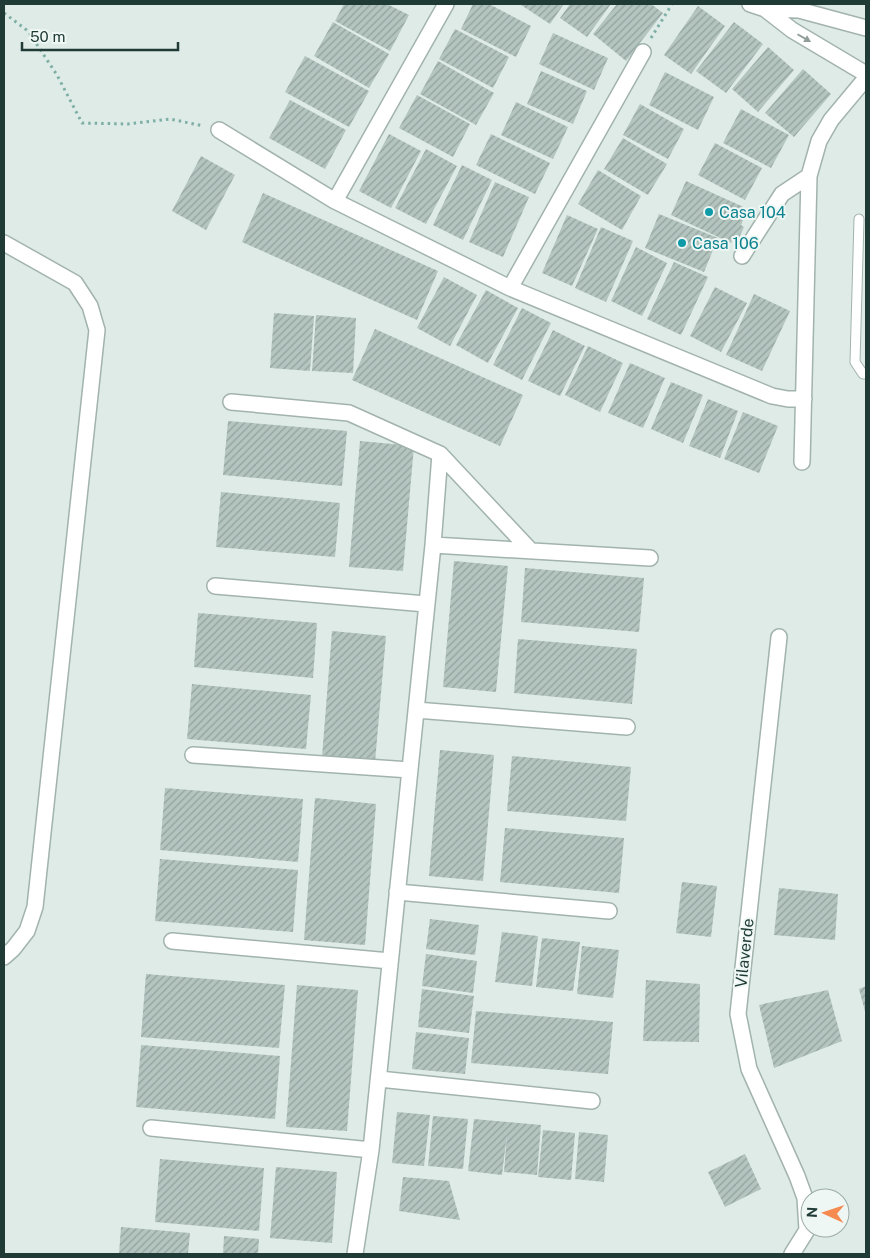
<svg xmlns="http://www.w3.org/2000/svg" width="870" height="1258" font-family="'Public Sans',sans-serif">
	<defs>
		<pattern id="building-hatch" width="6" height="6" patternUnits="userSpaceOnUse" patternTransform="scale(1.25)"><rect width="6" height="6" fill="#b4c5c0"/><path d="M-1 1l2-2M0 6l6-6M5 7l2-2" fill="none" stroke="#92a19d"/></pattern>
	</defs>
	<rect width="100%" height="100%" fill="#dfebe7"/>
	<!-- building -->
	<path fill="url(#building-hatch)" d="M 344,4 L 387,4 L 409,15 L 390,51 L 335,21 Z
		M 473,4 L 489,4 L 531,26 L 516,57 L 461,29 Z
		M 522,4 L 564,4 L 550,24 L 521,5 Z
		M 570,4 L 611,4 L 587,37 L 560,18 Z
		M 617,4 L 651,4 L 663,13 L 626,61 L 593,34 Z
		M 698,6 L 725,26 L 691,74 L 664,55 Z
		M 333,22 L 389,54 L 369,88 L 314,56 Z
		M 734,22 L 763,44 L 726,93 L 696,71 Z
		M 455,29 L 509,57 L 493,88 L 439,59 Z
		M 553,33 L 608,58 L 594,90 L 539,64 Z
		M 768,47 L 794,70 L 758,112 L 732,89 Z
		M 305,56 L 369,91 L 349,127 L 285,92 Z
		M 438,61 L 494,93 L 476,125 L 420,94 Z
		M 803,69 L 831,94 L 794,137 L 765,113 Z
		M 541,71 L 587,91 L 573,124 L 527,104 Z
		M 665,72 L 714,97 L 698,130 L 649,105 Z
		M 417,95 L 470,124 L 453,157 L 399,128 Z
		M 290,100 L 346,130 L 325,169 L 269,138 Z
		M 516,102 L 568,127 L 553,159 L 501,135 Z
		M 640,104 L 684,129 L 668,159 L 623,135 Z
		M 741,109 L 789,135 L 771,168 L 723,143 Z
		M 389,134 L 421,151 L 391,208 L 359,191 Z
		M 491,134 L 550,163 L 535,194 L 476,165 Z
		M 623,138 L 667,164 L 648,195 L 604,169 Z
		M 715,143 L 762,168 L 745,200 L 698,175 Z
		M 426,149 L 457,166 L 426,224 L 395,208 Z
		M 201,156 L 235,175 L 206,230 L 172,211 Z
		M 462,165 L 492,180 L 463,240 L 433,225 Z
		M 598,170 L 641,196 L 622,230 L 578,204 Z
		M 686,181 L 748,209 L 741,225 L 744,227 L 739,238 L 734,236 L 731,243 L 671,215 Z
		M 495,182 L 529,197 L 503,257 L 469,242 Z
		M 263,193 L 438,271 L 417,320 L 242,242 Z
		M 659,214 L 718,238 L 704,272 L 645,248 Z
		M 567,215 L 598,229 L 572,286 L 542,273 Z
		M 601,227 L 633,241 L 606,302 L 575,288 Z
		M 636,247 L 667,263 L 642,316 L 611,301 Z
		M 674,262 L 708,277 L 681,335 L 647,319 Z
		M 444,277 L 477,295 L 450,346 L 417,328 Z
		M 715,287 L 747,303 L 721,352 L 690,336 Z
		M 486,290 L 518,308 L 488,363 L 456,345 Z
		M 754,294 L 790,311 L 762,371 L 726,355 Z
		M 522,308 L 551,323 L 522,380 L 493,365 Z
		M 274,313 L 314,316 L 310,371 L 270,368 Z
		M 316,315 L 356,318 L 353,373 L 312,371 Z
		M 375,329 L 523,395 L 500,446 L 352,380 Z
		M 553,330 L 585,346 L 560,396 L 528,381 Z
		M 588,346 L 623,363 L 600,412 L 565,395 Z
		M 630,363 L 665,378 L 643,428 L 608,413 Z
		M 671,382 L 703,395 L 683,443 L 651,429 Z
		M 708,399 L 738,411 L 720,458 L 689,446 Z
		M 743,412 L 778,426 L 759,473 L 724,459 Z
		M 228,421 L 347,431 L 342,486 L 223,475 Z
		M 360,441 L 414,446 L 403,571 L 349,567 Z
		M 221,492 L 340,503 L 335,557 L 216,547 Z
		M 454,561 L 508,566 L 496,692 L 443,687 Z
		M 525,568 L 644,578 L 639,632 L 521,622 Z
		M 198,613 L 317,623 L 313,678 L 194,667 Z
		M 332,631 L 386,636 L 375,762 L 322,757 Z
		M 518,639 L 637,649 L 632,704 L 514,693 Z
		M 192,684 L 311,695 L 306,749 L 187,739 Z
		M 440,750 L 494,755 L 483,881 L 429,876 Z
		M 512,756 L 631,767 L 626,821 L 507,811 Z
		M 165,788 L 303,799 L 298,862 L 160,850 Z
		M 315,798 L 376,804 L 365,945 L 304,940 Z
		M 505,828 L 624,838 L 619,893 L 500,882 Z
		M 160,859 L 298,870 L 293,932 L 155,921 Z
		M 682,882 L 717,886 L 711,937 L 676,933 Z
		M 779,888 L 838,894 L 835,940 L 774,935 Z
		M 430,919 L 479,925 L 475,955 L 426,949 Z
		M 502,932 L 538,936 L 532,986 L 495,982 Z
		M 542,938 L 580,942 L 573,991 L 536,987 Z
		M 582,946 L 619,950 L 613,998 L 577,994 Z
		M 426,954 L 477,961 L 473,993 L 422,986 Z
		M 146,974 L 285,985 L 279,1048 L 141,1037 Z
		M 646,980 L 700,984 L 699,1042 L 643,1041 Z
		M 297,985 L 358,990 L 347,1131 L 286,1127 Z
		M 866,986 L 866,1015 L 859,989 Z
		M 422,989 L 474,996 L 469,1033 L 418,1027 Z
		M 828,990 L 842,1041 L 774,1068 L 759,1005 Z
		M 476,1011 L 613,1022 L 608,1074 L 471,1063 Z
		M 416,1032 L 469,1038 L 465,1074 L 412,1069 Z
		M 141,1045 L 280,1056 L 275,1119 L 136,1107 Z
		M 397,1112 L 430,1115 L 424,1166 L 392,1163 Z
		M 433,1116 L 468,1119 L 463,1169 L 428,1166 Z
		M 474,1119 L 541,1125 L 537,1175 L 504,1172 L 507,1134 L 502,1175 L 468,1171 Z
		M 543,1130 L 575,1133 L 571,1180 L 538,1177 Z
		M 579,1132 L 608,1135 L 604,1182 L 575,1179 Z
		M 745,1154 L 761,1189 L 725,1207 L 708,1172 Z
		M 160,1159 L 264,1168 L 259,1231 L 155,1222 Z
		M 276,1167 L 337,1172 L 332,1243 L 270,1238 Z
		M 403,1177 L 449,1181 L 460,1220 L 399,1211 Z
		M 121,1227 L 190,1233 L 188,1254 L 119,1254 Z
		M 224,1236 L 259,1239 L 258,1254 L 223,1254 Z"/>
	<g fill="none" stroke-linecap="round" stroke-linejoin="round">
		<defs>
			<path id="service" d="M 859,219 L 855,362 L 863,374 L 866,374"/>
			<path id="minor" d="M 750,4 L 765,9 L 799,10 L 866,28
				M 765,9 L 792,30 L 866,74
				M 219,130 L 335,201 L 510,288 L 772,396 L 788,399 L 804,399
				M 335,201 L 446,4
				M 4,243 L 75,283 L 90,306 L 97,330 L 35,907 L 27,931 L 13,949 L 4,957
				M 742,256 L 782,194 L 809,176
				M 510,288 L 643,52
				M 231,402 L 349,413 L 440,454 L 531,551
				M 802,462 L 809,176 L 819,141 L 831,120 L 866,78
				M 433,545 L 650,558
				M 215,586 L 426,604
				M 779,637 L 738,1014 L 749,1069 L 797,1176 L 805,1198 L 807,1230 L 792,1254
				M 416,710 L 627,727
				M 193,755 L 410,770
				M 397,892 L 609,911
				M 172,941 L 390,961
				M 379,1079 L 592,1101
				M 151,1128 L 371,1150
				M 355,1254 L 371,1150 L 433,545 L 440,454"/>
		</defs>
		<!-- service casing -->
		<use href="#service" stroke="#a2b3ae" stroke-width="11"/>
		<!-- minor casing -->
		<use href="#minor" stroke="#a2b3ae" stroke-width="18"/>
		<!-- path -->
		<path stroke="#7eafa5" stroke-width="3" stroke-dasharray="2.5 4" stroke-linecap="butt" d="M 4,13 L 28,31 L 57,75 L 82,123 L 128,124 L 170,119 L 204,126
			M 651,38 L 672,4"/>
		<!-- service -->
		<use href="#service" stroke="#fff" stroke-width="9"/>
		<!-- minor -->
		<use href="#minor" stroke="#fff" stroke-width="15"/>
	</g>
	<!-- one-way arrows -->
	<defs><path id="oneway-solid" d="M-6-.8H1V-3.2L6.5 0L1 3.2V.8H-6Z" transform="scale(1.25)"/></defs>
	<use fill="#909d9a" href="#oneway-solid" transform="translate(804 38) rotate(30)"/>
	<!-- markers -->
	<g fill="#0f9aa8" stroke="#eff7f4" stroke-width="2">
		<circle cx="709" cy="212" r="5"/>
		<circle cx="682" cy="243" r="5"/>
	</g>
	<g text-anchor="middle" stroke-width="4" stroke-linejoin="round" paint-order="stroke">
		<!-- culture labels -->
		<g font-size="16" fill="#0d838f" stroke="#eff7f4" text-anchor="start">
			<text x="719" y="218">Casa 104</text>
			<text x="692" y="249">Casa 106</text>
		</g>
		<!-- street labels -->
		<g font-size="16" fill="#203b36" stroke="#eff7f4">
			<text transform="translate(744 953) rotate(-84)" y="6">Vilaverde</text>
		</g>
	</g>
	<!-- border -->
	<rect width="870" height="1258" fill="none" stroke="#203b36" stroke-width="10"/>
	<!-- north arrow -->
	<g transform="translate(825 1213) rotate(273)"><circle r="24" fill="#eff7f4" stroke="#9caca8"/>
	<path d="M0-4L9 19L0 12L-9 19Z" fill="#f68b52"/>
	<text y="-8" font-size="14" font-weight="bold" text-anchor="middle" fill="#203b36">N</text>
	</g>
	<!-- scale -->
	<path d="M22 42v8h156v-8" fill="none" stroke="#203b36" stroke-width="2.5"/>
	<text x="30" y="42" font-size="15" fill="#203b36" stroke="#eff7f4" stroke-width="4" paint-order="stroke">50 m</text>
</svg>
